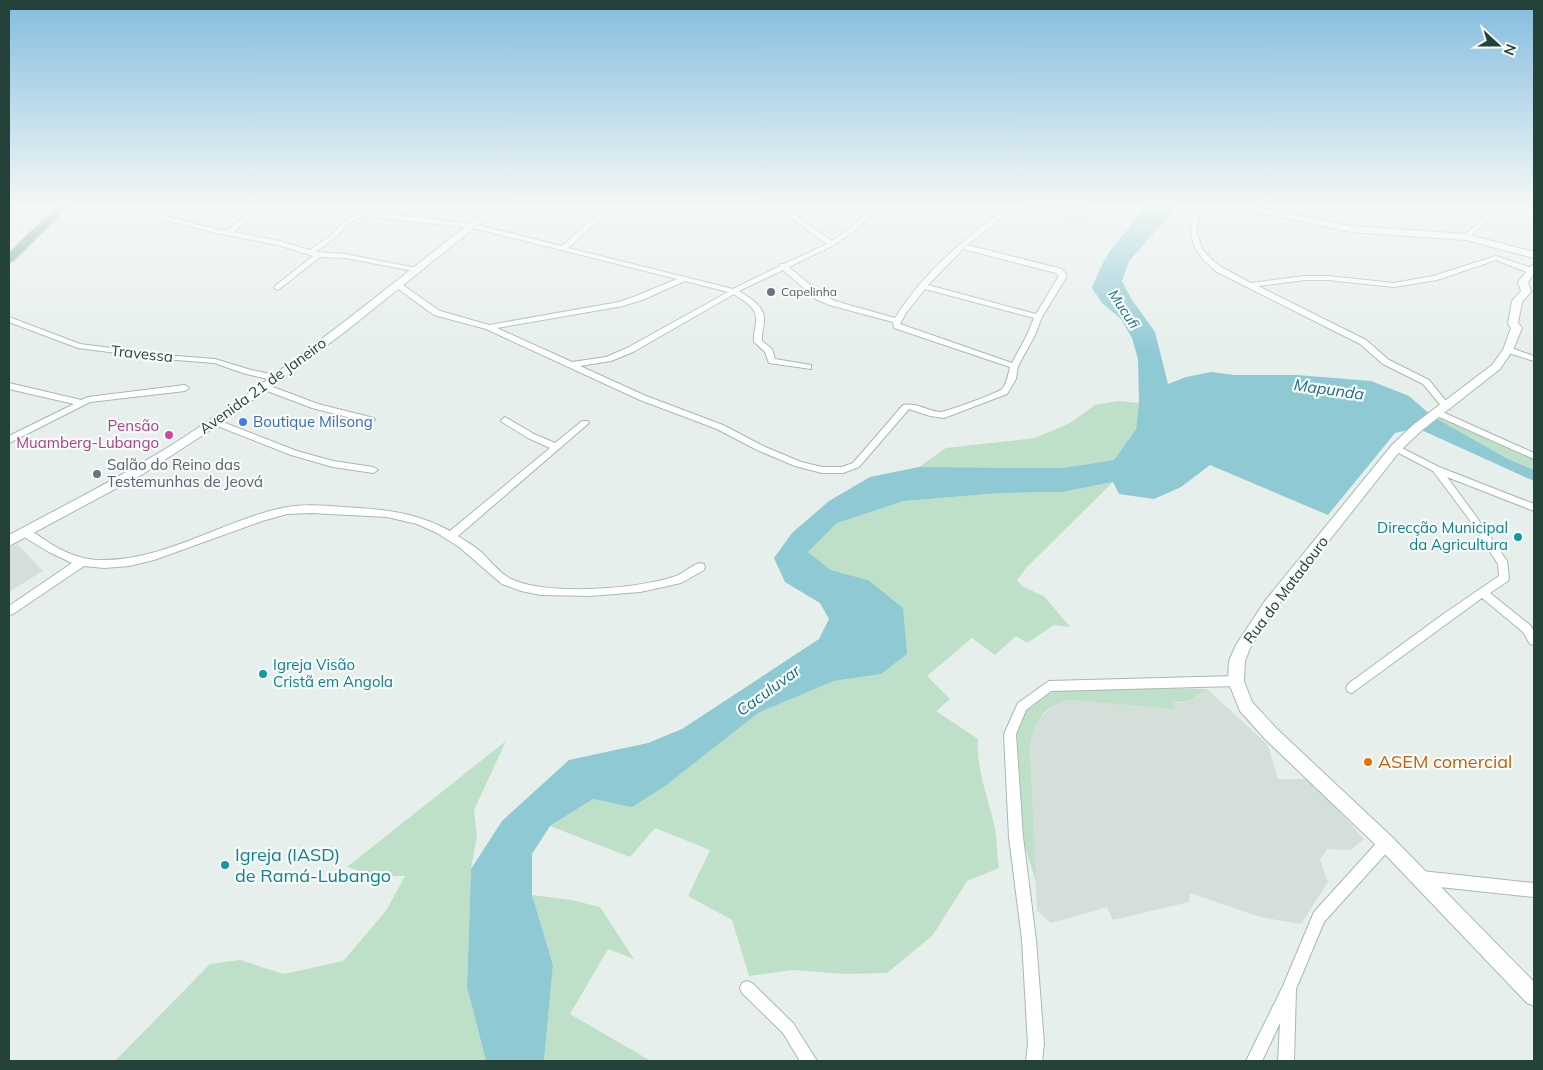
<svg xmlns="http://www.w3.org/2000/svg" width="1543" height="1070" font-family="Mulish,sans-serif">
	<rect width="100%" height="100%" fill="#e6efeb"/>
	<!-- built -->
	<path fill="#d4dfda" d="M 1020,204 L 1097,204 L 1083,225 L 1017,209 Z
		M 17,544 L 43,571 L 9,592 L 9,548 Z
		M 1207,689 L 1268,745 L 1278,779 L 1307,779 L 1326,797 L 1364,839 L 1351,850 L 1327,849 L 1320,860 L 1328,882 L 1301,924 L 1260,917 L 1190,893 L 1189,902 L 1113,920 L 1107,907 L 1051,923 L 1037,911 L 1030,746 L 1033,730 L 1040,718 L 1058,701 L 1071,700 L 1175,708 L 1174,702 L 1182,703 L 1197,697 Z"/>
	<!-- green -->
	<path fill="#bfe0c8" d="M 1118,401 L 1139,403 L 1136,429 L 1114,460 L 1062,468 L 919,467 L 946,448 L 1035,438 L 1070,423 L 1095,405 Z
		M 1438,413 L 1534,456 L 1534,470 L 1506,458 L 1432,416 Z
		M 1113,482 L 1027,567 L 1017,580 L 1022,586 L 1045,597 L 1070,627 L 1054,625 L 1027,643 L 1016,636 L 995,655 L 972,638 L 927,676 L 950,699 L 936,711 L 978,739 C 976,771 989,799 995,829 C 997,841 997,855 999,868 L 967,881 L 933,935 L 887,973 L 845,974 L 793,970 L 749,976 L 732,920 L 688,896 L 710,850 L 655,828 L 630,857 L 550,826 L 593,799 L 632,806 L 758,713 L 834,681 L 881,674 L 868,580 L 831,570 L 808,552 L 837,523 L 904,501 L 1001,493 L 1062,492 Z
		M 1106,688 L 1207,689 C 1197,697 1187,704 1174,702 L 1175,709 L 1071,700 C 1045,703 1034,722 1030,746 L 1036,882 L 1023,840 L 1021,823 L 1017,729 L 1024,713 L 1048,694 L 1062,689 Z
		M 506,741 L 474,810 L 477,836 L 471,869 L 467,987 L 486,1061 L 115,1061 L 210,964 L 240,960 L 284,974 L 343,961 L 386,911 L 405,876 L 373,876 L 347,867 Z
		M 532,895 L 571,900 L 600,907 L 634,959 L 608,949 L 570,1014 L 651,1061 L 544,1061 L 553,965 Z"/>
	<!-- water -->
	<path fill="#8ec9d4" d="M 1146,204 L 1174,204 L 1168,217 L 1129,261 L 1122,281 L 1132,300 L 1155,332 L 1168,384 L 1186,377 L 1211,372 L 1234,375 L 1297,375 L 1371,381 L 1409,396 L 1432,416 L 1506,458 L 1534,470 L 1534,481 L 1417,428 L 1395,433 L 1328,515 L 1210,465 L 1181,487 L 1154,499 L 1119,494 L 1113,482 L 1062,492 L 1001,493 L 904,501 L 837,523 L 808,552 L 831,570 L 868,580 L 903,608 L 907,654 L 881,674 L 834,681 L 758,713 L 665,786 L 632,807 L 593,799 L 550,826 L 532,854 L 532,895 L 553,965 L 544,1061 L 486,1061 L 467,987 L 471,869 L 502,821 L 569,760 L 648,743 L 682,729 L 819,639 L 829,619 L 820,603 L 785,582 L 774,558 L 792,533 L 829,501 L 870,477 L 919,467 L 1062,468 L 1114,460 L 1136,429 L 1139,403 L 1138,359 L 1132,338 L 1121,319 L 1102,303 L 1092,288 C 1098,273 1104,258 1114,246 C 1125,232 1137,220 1146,204 Z"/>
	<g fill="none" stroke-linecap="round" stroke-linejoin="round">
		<defs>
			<path id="street" d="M 85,204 C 134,204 179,222 227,231 L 252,209 L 252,207 L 248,204 L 257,204 L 258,206 L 257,211 L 234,232 L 279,241 L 310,250 L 334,233 L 343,222 L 360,213 L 413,217 L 428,204 L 435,204 L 420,218 L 473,224 L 562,246 L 609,204 L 616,204 L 568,248 L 733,289 L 780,266 L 780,264 L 784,264 L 827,244 L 771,204 L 779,204 L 832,241 L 855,225 L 875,204 L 882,204 L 859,227 L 834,245 L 789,267 L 822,295 L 835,301 L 895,318 C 923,273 963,239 1006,209 L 1009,204 L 1015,204 L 1010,211 L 967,245 L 1062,269 L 1067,276 L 1042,317 L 1035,335 L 1018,366 L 1016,379 L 1007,394 L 944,418 L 930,416 L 909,409 L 859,467 L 843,473 L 822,473 L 795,466 L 757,450 L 717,429 L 640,400 L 486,329 L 434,315 L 393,285 L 400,283 L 440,311 L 489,325 L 619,302 L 636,296 L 677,279 L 473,228 L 363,216 L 347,224 L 338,235 L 316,252 L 345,254 L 416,268 L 420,270 L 419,272 L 345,258 L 320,257 L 278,290 L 274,288 L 275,286 L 313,256 L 278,245 L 216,233 L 147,215 ZM 963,249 L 1056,273 L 1059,276 L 1036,314 L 928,285 ZM 783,270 L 816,299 L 829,305 L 893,322 L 894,328 L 1010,367 C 1008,375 1007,383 1002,389 C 998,393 946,412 940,412 C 927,411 917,402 903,405 L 853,463 L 842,467 L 822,467 L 801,462 L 763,446 L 723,425 L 646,396 L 580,366 L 611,361 L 633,352 L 734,294 C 742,300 755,306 756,317 C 757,326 753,333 754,342 L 765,352 L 769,363 L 811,369 L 811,365 L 775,359 L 772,349 L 762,341 C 761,333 765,325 764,317 C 763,305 748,297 739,291 ZM 685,281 L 728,292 L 627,348 L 606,357 L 572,362 L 497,328 L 623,306 L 642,300 ZM 925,289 L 1034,318 L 1027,335 L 1012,363 L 900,324 L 906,313 Z
				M 1196,204 L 1202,204 L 1197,225 L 1197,233 L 1202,249 L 1213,261 L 1223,268 L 1251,283 L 1305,276 L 1328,276 L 1394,283 L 1433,276 L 1496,256 L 1534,269 L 1534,273 L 1529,273 L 1496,260 L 1437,280 L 1394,287 L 1328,280 L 1305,280 L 1258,286 L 1366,340 L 1389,360 L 1429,380 L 1450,406 L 1446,409 L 1443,408 L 1423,384 L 1383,364 L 1360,344 L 1217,272 C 1191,251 1186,236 1196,204 Z
				M 1490,204 L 1496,204 L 1488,220 L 1468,238 L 1464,238 L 1464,236 L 1483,218 Z
				M 9,317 L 80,344 L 164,355 L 215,359 L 251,370 L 280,376 L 281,378 L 277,381 L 246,374 L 214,363 L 164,359 L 78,348 L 9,322 Z
				M 1505,348 L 1511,348 L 1534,356 L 1534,361 L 1505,352 Z
				M 9,383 L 81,400 L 88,397 L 185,385 L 189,388 L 185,391 L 90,402 L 9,443 L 9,436 L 74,404 L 9,389 Z
				M 265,384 L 318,404 L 374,418 L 375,420 L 371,423 L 312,408 L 262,389 L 262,385 Z
				M 1438,410 L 1534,453 L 1534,459 L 1435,415 L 1434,413 L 1435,411 Z
				M 505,417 L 534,434 L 555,443 L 582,421 L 588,421 L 589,423 L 458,536 C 465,541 473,545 480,551 C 490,560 499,573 511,579 C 547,596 636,589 673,577 C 683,574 690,566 700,563 L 704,564 L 705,567 L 704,570 L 681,583 L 640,592 L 590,596 L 541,595 L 521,591 L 502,584 L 459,547 L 437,533 L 417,524 L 387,517 L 311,513 L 287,514 L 262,521 L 154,560 L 129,566 L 104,568 L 84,566 L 13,614 L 9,615 L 9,606 L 72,563 L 49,552 L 21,535 L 20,532 L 21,529 L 25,528 C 33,531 40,537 48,542 C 65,553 83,561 105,560 C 169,559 225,519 287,507 C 310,503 335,507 359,508 C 392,510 421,515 450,531 L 550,448 L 528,438 L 502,422 L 501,420 Z
				M 215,419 L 297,451 L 333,461 L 373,467 L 378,470 L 373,473 L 333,467 L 291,455 L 212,424 L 211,422 Z
				M 1396,445 L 1439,467 L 1534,504 L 1534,511 L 1447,477 L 1475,515 L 1507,561 L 1509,578 L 1508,581 L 1490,593 L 1531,626 L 1534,632 L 1534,645 L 1530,644 L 1523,632 L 1482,598 L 1352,693 L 1348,692 L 1346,688 L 1348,684 L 1442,615 L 1499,576 L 1498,564 L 1469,519 L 1433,471 L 1393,450 L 1391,448 L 1393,446 Z
				M 1236,676 L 1240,678 L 1242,681 L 1240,684 L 1236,686 L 1051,691 L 1026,710 L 1016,734 L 1023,837 L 1036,940 L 1044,1044 L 1042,1061 L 1026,1061 L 1028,1044 L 1022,940 L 1009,837 L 1004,734 L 1018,703 L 1049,681 Z
				M 1386,836 L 1391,838 L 1393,843 L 1391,848 L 1324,922 L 1296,989 L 1294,1061 L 1278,1061 L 1280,1023 L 1262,1061 L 1246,1061 L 1283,986 L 1314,912 L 1381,838 Z
				M 1421,871 L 1534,883 L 1534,897 L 1421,885 L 1416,883 L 1414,878 L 1416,873 Z
				M 747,981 L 752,983 L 793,1023 L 817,1061 L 800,1061 L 783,1033 L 742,993 L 740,988 L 742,983 Z"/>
			<path id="secondary" d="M 494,204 L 504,204 L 346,331 L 226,420 L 143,474 L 9,546 L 9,535 C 65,505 121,477 175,443 C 287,371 389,286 494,204 Z
				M 1218,204 L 1239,204 L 1351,226 L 1466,234 L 1534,252 L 1534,258 L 1466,240 L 1351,232 Z
				M 1534,265 L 1534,274 L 1528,282 L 1531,292 L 1522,302 L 1518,323 L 1522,328 L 1513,350 L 1500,369 L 1421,431 L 1400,451 L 1275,609 L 1250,648 L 1245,661 L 1244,681 L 1252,702 L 1277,729 L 1392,837 L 1534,982 L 1534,1006 L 1527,1003 L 1380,849 L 1265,739 L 1240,711 L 1228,681 L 1229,661 L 1236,645 L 1265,601 L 1392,445 L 1413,425 L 1492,365 L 1503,350 L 1511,328 L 1508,324 L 1512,301 L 1521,291 L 1518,282 L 1531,266 Z"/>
			<path id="primary" d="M 60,204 L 71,204 L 13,261 L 9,262 L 9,253 Z"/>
		</defs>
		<!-- street casing -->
		<use href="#street" stroke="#a8b8b2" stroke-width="2"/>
		<!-- secondary casing -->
		<use href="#secondary" stroke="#a4bbb3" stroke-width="2"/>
		<!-- primary casing -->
		<use href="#primary" stroke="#c2cac8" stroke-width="3"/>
		<!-- street -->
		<use href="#street" fill="#fff" fill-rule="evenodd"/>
		<!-- secondary -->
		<use href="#secondary" fill="#fff" fill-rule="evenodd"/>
		<!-- primary -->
		<use href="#primary" fill="#6aa596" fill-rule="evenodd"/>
	</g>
	<!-- sky -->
	<linearGradient id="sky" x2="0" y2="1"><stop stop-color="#84bce0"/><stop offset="0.58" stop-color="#f4f8f6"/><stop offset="1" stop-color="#f4f8f6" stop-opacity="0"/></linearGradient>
	<rect width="1543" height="354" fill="url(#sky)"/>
	<!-- markers -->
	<g fill="#6b7280" stroke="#f7fbf9" stroke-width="2">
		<circle cx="771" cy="292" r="5"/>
		<circle cx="97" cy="474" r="5"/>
	</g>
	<circle fill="#3f7fe0" stroke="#f7fbf9" stroke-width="2" cx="243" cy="422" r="5"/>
	<circle fill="#d1479c" stroke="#f7fbf9" stroke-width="2" cx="169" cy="435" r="5"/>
	<g fill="#0f9aa8" stroke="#f7fbf9" stroke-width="2">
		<circle cx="1518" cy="537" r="5"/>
		<circle cx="263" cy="674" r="5"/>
		<circle cx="225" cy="865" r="5"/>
	</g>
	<circle fill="#e8710a" stroke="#f7fbf9" stroke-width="2" cx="1368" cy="762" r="5"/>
	<g text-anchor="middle" stroke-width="4.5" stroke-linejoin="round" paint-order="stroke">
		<!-- far-worship labels -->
		<g font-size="12" fill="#5b616d" stroke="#f7fbf9" text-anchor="start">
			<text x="781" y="296">Capelinha</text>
		</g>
		<!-- far-water labels -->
		<g font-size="14" font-style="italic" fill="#1c6f80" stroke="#f7fbf9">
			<text transform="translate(1124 309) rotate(57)" y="5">Mucufi</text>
		</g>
		<!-- street labels -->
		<g font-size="15" fill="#24423a" stroke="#f7fbf9">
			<text transform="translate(142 354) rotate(6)" y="5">Travessa</text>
			<text transform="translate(263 386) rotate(-36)" y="5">Avenida 21 de Janeiro</text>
			<text transform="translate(1286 590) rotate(-53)" y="5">Rua do Matadouro</text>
		</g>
		<!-- shop labels -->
		<g font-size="15" fill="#366cbe" stroke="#f7fbf9" text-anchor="start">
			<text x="253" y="427">Boutique Milsong</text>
		</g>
		<!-- hotel labels -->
		<g font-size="15" fill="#b23c85" stroke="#f7fbf9" text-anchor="end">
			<text x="159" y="431">Pensão<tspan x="159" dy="17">Muamberg-Lubango</tspan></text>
		</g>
		<!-- worship labels -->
		<g font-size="15" fill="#5b616d" stroke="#f7fbf9" text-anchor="start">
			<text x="107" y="470">Salão do Reino das<tspan x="107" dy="17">Testemunhas de Jeová</tspan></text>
		</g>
		<!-- culture labels -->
		<g font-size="15" fill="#0d838f" stroke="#f7fbf9" text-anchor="end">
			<text x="1508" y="533">Direcção Municipal<tspan x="1508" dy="17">da Agricultura</tspan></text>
			<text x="273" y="670" text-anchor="start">Igreja Visão<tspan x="273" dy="17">Cristã em Angola</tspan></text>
		</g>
		<!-- water labels -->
		<g font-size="16" font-style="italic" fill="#1c6f80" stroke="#f7fbf9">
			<text transform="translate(1329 389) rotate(8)" y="6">Mapunda</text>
			<text transform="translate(768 690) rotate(-36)" y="6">Caculuvar</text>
		</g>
		<!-- near-food labels -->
		<g font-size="18" fill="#c56008" stroke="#f7fbf9" text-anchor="start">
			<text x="1378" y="768">ASEM comercial</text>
		</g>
		<!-- near-culture labels -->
		<g font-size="18" fill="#0d838f" stroke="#f7fbf9" text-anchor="start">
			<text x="235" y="861">Igreja (IASD)<tspan x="235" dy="21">de Ramá-Lubango</tspan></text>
		</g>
	</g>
	<!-- border -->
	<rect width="1543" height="1070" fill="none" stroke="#24423a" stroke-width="20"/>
	<!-- north arrow -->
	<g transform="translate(1498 45) rotate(111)" stroke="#f7fbf9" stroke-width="4" paint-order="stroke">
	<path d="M0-4L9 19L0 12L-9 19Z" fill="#24423a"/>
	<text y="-8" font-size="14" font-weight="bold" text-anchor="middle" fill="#24423a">N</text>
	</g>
</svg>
